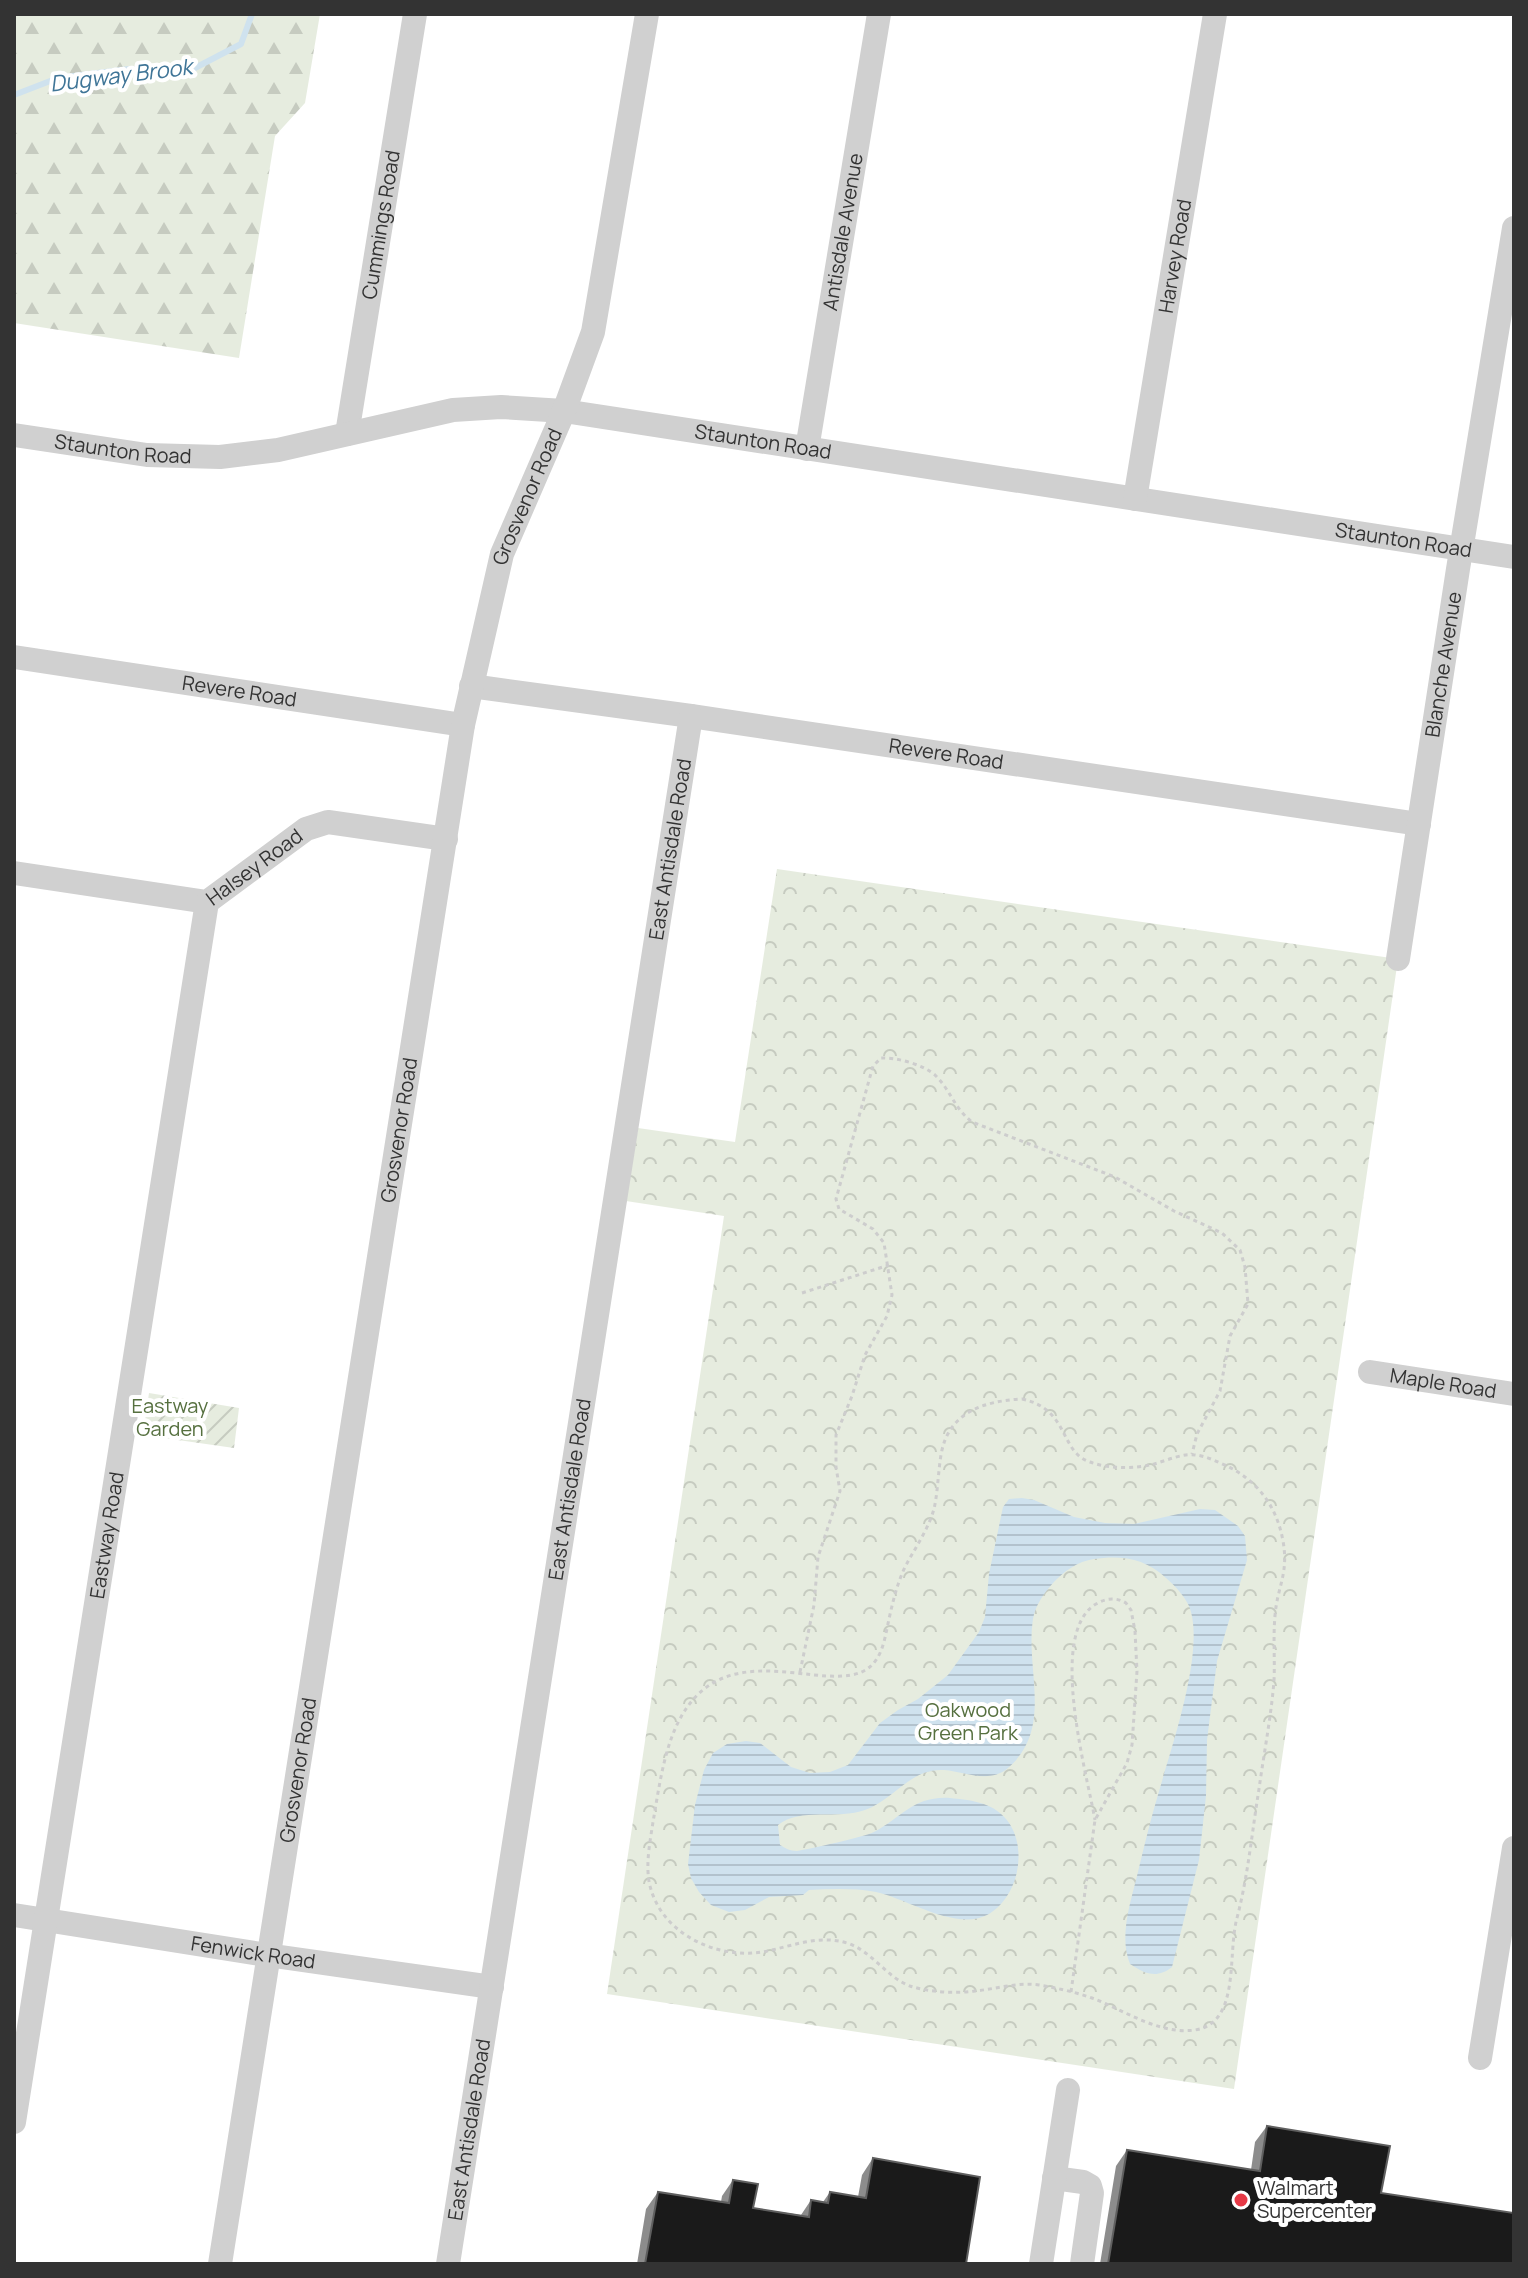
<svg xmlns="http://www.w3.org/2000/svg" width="1528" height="2278" font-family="Manrope,sans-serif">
	<defs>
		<pattern id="forest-firs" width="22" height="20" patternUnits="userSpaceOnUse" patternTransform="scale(2)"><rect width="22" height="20" fill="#e6ecdf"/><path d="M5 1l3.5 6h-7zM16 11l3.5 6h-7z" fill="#c6cbc0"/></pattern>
		<pattern id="park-crowns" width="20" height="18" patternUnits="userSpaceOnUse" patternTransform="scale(2)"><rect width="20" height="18" fill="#e6ecdf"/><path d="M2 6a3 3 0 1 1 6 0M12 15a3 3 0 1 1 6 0" fill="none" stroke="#c6cbc0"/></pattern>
		<pattern id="garden-furrows" width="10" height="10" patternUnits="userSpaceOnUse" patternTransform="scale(2)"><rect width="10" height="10" fill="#e6ecdf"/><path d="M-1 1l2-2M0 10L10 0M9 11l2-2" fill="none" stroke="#c6cbc0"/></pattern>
		<pattern id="water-rules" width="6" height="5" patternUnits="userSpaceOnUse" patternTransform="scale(2)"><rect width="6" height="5" fill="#cfe2ee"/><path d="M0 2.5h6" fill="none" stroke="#b2c2cd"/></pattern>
	</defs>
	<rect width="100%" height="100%" fill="#fff"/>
	<!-- forest -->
	<path fill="url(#forest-firs)" d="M 14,14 L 320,14 L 305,103 L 275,136 L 239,358 L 14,323 Z"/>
	<!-- park -->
	<path fill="url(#park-crowns)" d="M 777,869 L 1398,959 L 1234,2089 L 607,1994 L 724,1216 L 626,1201 L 638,1128 L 735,1142 Z"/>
	<!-- garden -->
	<path fill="url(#garden-furrows)" d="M 149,1393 L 239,1408 L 234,1448 L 143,1435 Z"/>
	<!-- water -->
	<path fill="url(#water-rules)" d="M 1022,1498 L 1034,1500 L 1074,1517 L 1105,1523 L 1134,1524 L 1200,1509 L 1215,1510 L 1238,1526 L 1245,1536 L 1247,1560 L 1217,1661 L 1207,1740 L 1206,1796 L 1199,1860 L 1172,1967 C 1157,1979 1145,1974 1130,1964 C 1119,1937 1130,1904 1137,1876 C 1144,1847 1151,1817 1160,1788 C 1172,1745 1206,1648 1189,1606 C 1184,1595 1174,1585 1166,1578 C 1145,1558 1121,1555 1094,1559 C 1078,1561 1063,1572 1053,1583 C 1044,1593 1035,1606 1033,1619 C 1025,1670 1054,1728 1008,1768 C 989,1784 966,1772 944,1770 C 910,1768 894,1800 865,1810 C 838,1820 801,1807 778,1825 L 780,1845 C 785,1848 790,1851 797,1851 C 809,1849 864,1837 874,1832 C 903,1817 913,1796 950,1798 C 970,1800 992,1802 1006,1819 C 1029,1846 1019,1898 987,1915 C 955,1931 908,1899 876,1892 C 854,1888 831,1889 809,1890 L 803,1895 L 769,1897 L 745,1910 L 729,1912 L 711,1905 L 699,1892 L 691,1878 L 688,1864 L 695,1805 L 704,1770 L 713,1753 L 727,1744 L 746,1741 L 760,1743 L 791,1767 L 810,1773 L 830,1772 L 848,1765 L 880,1723 L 898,1710 L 918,1699 L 948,1675 L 979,1632 L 985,1617 L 989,1574 L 1003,1507 L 1009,1499 Z"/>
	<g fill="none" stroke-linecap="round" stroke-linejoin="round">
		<!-- stream -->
		<path stroke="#cfe2ee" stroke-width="6" d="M 14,95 L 58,78 L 129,69 L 193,69 L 241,44 L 252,14"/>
		<!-- path -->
		<path stroke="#cdcdcd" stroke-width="3" stroke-dasharray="4 4" stroke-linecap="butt" d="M 802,1293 L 889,1265
			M 1022,1399 C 1070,1409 1059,1452 1090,1462 C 1109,1469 1135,1469 1154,1464 C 1168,1460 1183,1453 1196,1455 C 1206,1456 1218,1462 1227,1466 C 1258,1481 1277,1507 1283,1541 C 1289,1574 1277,1587 1275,1616 C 1273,1637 1275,1659 1274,1681 C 1271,1717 1264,1753 1259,1789 C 1252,1832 1248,1876 1237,1918 C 1227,1954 1241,2023 1195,2030 C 1159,2035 1124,2010 1092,1998 C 1075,1992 1057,1988 1039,1985 C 1017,1982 996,1989 975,1991 C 955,1994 928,1992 910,1986 C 886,1977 872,1951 847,1943 C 817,1934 791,1947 762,1952 C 716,1959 662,1934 650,1886 C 645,1866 650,1842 653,1822 C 659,1788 664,1747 681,1717 C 732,1625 844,1708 876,1660 C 884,1649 886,1632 889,1619 C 893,1601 897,1584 905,1567 C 915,1548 928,1530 934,1509 C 938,1491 938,1473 941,1455 C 948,1412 984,1401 1022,1399 Z
			M 800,1672 L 814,1605 L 818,1557 L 840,1491 L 836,1467 L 836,1435 L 852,1396 L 865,1355 L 887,1316 L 892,1295 L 884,1243 L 873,1229 L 839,1209 L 836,1199 L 873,1066 L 881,1058 C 896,1057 925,1065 936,1076 C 951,1091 954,1108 972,1122 L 1115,1177 L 1174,1211 L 1222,1233 L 1240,1250 L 1245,1267 L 1248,1304 L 1230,1336 L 1220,1391 L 1197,1434 L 1192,1454
			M 1071,1992 L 1095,1820 L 1127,1763 L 1132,1745 L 1137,1671 L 1135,1631 L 1131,1610 L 1126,1603 C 1116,1597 1106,1598 1096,1604 C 1047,1633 1087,1774 1095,1820"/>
		<!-- minor -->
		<g stroke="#d0d0d0" stroke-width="24">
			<path id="s1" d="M 347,434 L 415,14"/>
			<path id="s2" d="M 14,435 L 147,455 L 220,457 L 278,450 L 453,410 L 501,407 L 564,411 L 1514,557"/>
			<path id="s3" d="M 807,449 L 879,14"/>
			<path id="s4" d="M 1135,499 L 1215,14"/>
			<path id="s5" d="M 14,657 L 463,725"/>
			<path id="s6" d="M 471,686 L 691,716 L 1419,824"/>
			<path id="s7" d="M 14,873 L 207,902 L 306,829 L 328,822 L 446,839"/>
			<path id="s8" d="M 1398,959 L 1458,569 L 1514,228"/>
			<path id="s9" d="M 1370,1372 L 1514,1394"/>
			<path id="s10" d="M 14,1915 L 267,1955 L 492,1987"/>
			<path d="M 1480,2058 L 1514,1848"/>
			<path id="s11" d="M 14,2122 L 207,902"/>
			<path d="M 1054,2178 L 1083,2182 L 1090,2186 L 1092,2193 L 1082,2264"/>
			<path id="s12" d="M 220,2264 L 463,725 L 502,554 L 564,411 L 593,332 L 647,14"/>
			<path id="s13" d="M 448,2264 L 691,716"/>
			<path d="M 1041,2264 L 1068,2090"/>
		</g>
	</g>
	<!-- wall -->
	<path fill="#8c8c8c" d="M 1267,2126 L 1381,2193 L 1514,2264 L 1100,2264 L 1116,2166 L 1127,2150 L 1251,2170 L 1255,2142 Z
		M 873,2158 L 966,2264 L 637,2264 L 646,2209 L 658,2192 L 721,2202 L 722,2196 L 733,2180 L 753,2208 L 801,2215 L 811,2200 L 823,2202 L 830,2192 L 858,2197 L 862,2175 Z"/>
	<!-- building -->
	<path fill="#1a1a1a" stroke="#5f5f5f" stroke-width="2" d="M 1267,2126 L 1390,2146 L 1381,2193 L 1514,2213 L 1514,2264 L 1108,2264 L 1127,2150 L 1260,2171 Z
		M 873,2158 L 980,2177 L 966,2264 L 645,2264 L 658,2192 L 729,2203 L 733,2180 L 758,2184 L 753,2208 L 809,2217 L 811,2200 L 828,2203 L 830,2192 L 866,2198 Z"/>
	<!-- markers -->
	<circle fill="#e63946" stroke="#fff" stroke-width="3" cx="1241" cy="2200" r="8"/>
	<g text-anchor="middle" stroke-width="8" stroke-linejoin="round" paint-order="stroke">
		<!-- street labels -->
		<g font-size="20" fill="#333" stroke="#fff">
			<text dy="7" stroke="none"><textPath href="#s1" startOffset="212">Cummings Road</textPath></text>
			<text dy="7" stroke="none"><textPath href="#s3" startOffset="220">Antisdale Avenue</textPath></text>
			<text dy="7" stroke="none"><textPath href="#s4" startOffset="246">Harvey Road</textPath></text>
			<text dy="7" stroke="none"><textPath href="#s2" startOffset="758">Staunton Road</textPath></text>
			<text dy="7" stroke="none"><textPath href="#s2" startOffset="110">Staunton Road</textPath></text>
			<text dy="7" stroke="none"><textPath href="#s12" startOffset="1796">Grosvenor Road</textPath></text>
			<text dy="7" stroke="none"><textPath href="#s2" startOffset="1406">Staunton Road</textPath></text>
			<text dy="7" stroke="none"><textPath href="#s8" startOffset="298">Blanche Avenue</textPath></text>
			<text dy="7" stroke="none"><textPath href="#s5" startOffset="228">Revere Road</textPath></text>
			<text dy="7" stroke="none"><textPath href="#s6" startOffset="480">Revere Road</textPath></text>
			<text dy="7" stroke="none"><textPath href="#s13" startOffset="1432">East Antisdale Road</textPath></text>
			<text dy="7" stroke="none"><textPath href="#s7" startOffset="254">Halsey Road</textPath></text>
			<text dy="7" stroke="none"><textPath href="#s12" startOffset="1148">Grosvenor Road</textPath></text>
			<text dy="7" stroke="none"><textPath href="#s9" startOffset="74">Maple Road</textPath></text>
			<text dy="7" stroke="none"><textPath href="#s13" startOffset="784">East Antisdale Road</textPath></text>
			<text dy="7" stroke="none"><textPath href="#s11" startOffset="594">Eastway Road</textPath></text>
			<text dy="7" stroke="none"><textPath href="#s12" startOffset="500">Grosvenor Road</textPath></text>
			<text dy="7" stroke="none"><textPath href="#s10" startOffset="242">Fenwick Road</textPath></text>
			<text dy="7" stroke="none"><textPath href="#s13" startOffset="136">East Antisdale Road</textPath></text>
		</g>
		<!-- park labels -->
		<g font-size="20" fill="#56703f" stroke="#fff">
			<text x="170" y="1413">Eastway<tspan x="170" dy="23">Garden</tspan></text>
			<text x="968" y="1717">Oakwood<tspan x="968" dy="23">Green Park</tspan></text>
		</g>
		<!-- poi labels -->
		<g font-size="20" fill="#333" stroke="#fff" text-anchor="start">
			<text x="1257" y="2195">Walmart<tspan x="1257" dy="23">Supercenter</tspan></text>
		</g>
		<!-- water labels -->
		<g font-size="22" font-style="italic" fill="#3f7597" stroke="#fff">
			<text transform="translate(121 75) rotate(-7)" y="8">Dugway Brook</text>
		</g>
	</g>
	<!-- border -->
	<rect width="1528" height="2278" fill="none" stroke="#333333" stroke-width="32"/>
</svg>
